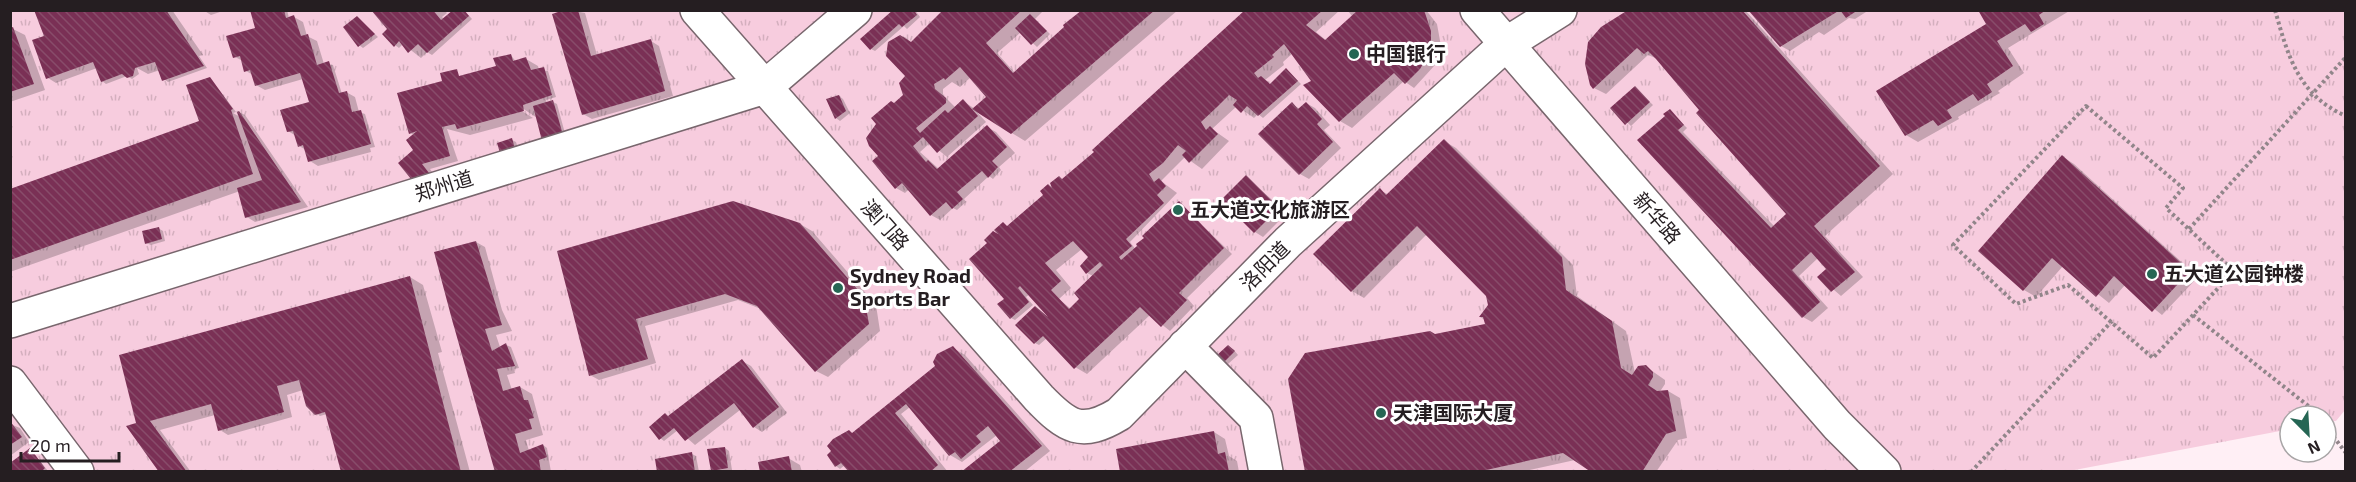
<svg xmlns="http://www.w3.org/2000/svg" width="2356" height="482" font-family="'Exo 2','Noto Sans SC',sans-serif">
	<defs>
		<pattern id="park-tufts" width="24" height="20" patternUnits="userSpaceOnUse" patternTransform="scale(1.5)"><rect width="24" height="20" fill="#f7ccde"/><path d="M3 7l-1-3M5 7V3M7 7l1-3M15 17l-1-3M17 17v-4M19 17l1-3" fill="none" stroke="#d4afbe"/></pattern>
		<pattern id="building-back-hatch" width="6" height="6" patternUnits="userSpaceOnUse" patternTransform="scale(1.5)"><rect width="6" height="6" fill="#7a3055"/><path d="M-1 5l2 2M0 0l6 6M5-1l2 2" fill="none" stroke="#884c6a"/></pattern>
	</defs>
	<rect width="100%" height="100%" fill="#ffeff5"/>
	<!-- park -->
	<path fill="url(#park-tufts)" d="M 10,11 L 2345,11 L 2345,410 L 2336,421 L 2326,422 L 2326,416 L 2290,416 L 2290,429 L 2064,472 L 11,471 Z"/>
	<!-- shadow -->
	<path fill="#0003" fill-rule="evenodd" d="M 36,10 L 172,10 L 203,55 L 199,56 L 207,68 L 168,82 L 164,79 L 160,70 L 148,74 L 137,68 L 139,74 L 132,79 L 127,76 L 106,84 L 102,81 L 97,68 L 56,83 L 48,78 L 47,37 Z
		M 203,10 L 226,10 L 211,15 Z
		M 252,10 L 287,10 L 289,18 L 294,17 L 303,22 L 307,36 L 317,41 L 324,64 L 333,65 L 342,94 L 346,92 L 355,97 L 359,112 L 365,114 L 375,147 L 370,148 L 371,152 L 318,166 L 310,161 L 306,150 L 299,146 L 296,136 L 288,131 L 310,103 L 303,79 L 265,90 L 256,85 L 253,75 L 246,71 L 243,61 L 235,57 L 257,28 Z
		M 373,10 L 444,10 L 447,13 L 442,17 L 445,20 L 455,10 L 464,10 L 472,19 L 432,55 L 427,52 L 421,58 L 403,44 L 399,48 L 395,45 L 394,35 Z
		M 569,10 L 585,13 L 597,55 L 651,41 L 659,46 L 673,96 L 592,119 L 583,114 Z
		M 896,10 L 915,10 L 920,17 L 907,29 L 904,26 L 875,51 L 871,49 Z
		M 947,10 L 1044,10 L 1035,19 L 1050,34 L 1037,47 L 1021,32 L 997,53 L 1015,73 L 1085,10 L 1178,10 L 1025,141 L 977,112 L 986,122 L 947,157 L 930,143 L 920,152 L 939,169 L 987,127 L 996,132 L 1015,153 L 999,167 L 1001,170 L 993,179 L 989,176 L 964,199 L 966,202 L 957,210 L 953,208 L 940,220 L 931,215 L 909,189 L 905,193 L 896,188 L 880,156 L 894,104 L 904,95 L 907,76 L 897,37 L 905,37 L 912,43 ZM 971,77 L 988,97 L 975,109 L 963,101 L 956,108 L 943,95 L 943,89 L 952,82 L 960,87 Z
		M 1248,10 L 1340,10 L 1316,32 L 1327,41 L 1353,17 L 1347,10 L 1426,10 L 1437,24 L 1441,46 L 1435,65 L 1414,88 L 1404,81 L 1352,128 L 1340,121 L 1293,53 L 1283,62 L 1284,65 L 1265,80 L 1270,82 L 1253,98 L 1287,70 L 1301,84 L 1263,118 L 1258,114 L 1254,118 L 1237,106 L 1212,129 L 1229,141 L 1202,169 L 1185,157 L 1161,181 L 1177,193 L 1130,242 L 1136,250 L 1179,203 L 1232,254 L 1187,298 L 1194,306 L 1170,331 L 1150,315 L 1087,374 L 1075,367 L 1047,338 L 1039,345 L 1035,343 L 1035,307 L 1050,321 L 1052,319 L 1030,294 L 1026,297 L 1033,305 L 1015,320 L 1011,318 L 998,236 L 1046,195 L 1049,186 L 1058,191 L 1063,181 ZM 1082,249 L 1091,257 L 1087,273 L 1093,276 L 1081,299 L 1071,309 L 1059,299 L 1071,288 L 1056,270 Z
		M 1632,10 L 1745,10 L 1893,174 L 1825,236 L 1863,277 L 1841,296 L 1819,277 L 1828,269 L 1818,258 L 1799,276 L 1828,308 L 1812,322 L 1803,317 L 1761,273 L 1665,118 L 1670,111 L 1687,128 L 1683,132 L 1775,227 L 1788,215 L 1658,59 L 1648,55 L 1606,94 L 1594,88 Z
		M 1750,10 L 1865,10 L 1866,12 L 1855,19 L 1849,18 L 1824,35 L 1819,32 L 1790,51 L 1781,46 Z
		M 1980,10 L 2071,10 L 2008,48 L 2024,73 L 1998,91 L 2000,93 L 1958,117 L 1959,119 L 1918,142 L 1906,135 L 1878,92 L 1988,24 Z
		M 358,18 L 378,37 L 363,48 L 359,45 Z
		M 13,29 L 25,35 L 45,90 L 10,102 L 10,30 Z
		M 511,55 L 516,62 L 526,59 L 538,66 L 539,70 L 548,71 L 556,97 L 546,100 L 547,104 L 553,102 L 557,104 L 566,137 L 519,106 L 517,108 L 533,118 L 470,135 L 447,129 L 458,161 L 430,169 L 436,178 L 421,183 L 412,177 L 414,135 L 410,133 L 500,66 Z
		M 210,78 L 236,112 L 233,113 L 242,118 L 239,112 L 245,115 L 308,207 L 255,222 L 247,217 L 240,191 L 10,272 L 10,190 L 203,122 Z
		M 1635,88 L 1653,105 L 1631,126 L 1612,108 Z
		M 839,96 L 843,99 L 850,113 L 840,121 L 836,118 Z
		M 1306,103 L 1315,108 L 1330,125 L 1324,130 L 1341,148 L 1309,179 L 1300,174 L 1260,134 L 1292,104 L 1300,109 Z
		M 512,140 L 516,142 L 519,151 L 505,155 Z
		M 1444,141 L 1456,148 L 1573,265 L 1577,296 L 1626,331 L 1635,373 L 1645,366 L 1665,380 L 1665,384 L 1659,393 L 1668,391 L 1680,398 L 1687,438 L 1678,440 L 1656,472 L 1593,472 L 1575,460 L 1521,472 L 1307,472 L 1436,336 L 1487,325 L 1485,320 L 1480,317 L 1489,306 L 1487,295 L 1427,234 L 1364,298 L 1352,291 L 1380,190 L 1389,195 Z
		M 2063,157 L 2074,164 L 2198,277 L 2162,315 L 2125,285 L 2109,303 L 2063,266 L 2036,297 L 2024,290 Z
		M 1246,177 L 1287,213 L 1263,237 L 1255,232 Z
		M 800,224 L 812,231 L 876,305 L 880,331 L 828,377 L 816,371 L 761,309 L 738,300 L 645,326 L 656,363 L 599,380 L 590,375 L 579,336 Z
		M 158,228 L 163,231 L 165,241 L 151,245 L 146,243 Z
		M 476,242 L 485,247 L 502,310 L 512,331 L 496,335 L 500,347 L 506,345 L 511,347 L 519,368 L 514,369 L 515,373 L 507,375 L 512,390 L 520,387 L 532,394 L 543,435 L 526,440 L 529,451 L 543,445 L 547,448 L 551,472 L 495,472 Z
		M 410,277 L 423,285 L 442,352 L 438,353 L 470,472 L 342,472 L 327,414 L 320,416 L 316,413 L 303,390 L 287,395 L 292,417 L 228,435 L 220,430 L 215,415 L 160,430 L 191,472 L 161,472 L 139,425 Z
		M 953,348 L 965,355 L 1050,451 L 1024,472 L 963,472 L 1002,441 L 997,435 L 962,462 L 950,455 L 910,407 L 901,414 L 948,472 L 850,472 L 845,465 L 840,469 L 836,466 L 829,455 L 837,456 L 829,446 L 842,434 L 849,431 L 854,434 L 937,366 Z
		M 1233,349 L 1238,355 L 1228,364 L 1224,362 Z
		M 742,361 L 751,366 L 787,413 L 762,432 L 754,427 L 740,410 L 695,445 L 678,430 L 664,441 L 660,438 L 670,417 Z
		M 10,424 L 20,428 L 29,442 L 10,456 Z
		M 1214,432 L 1225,439 L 1229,456 L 1237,461 L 1239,472 L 1121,472 Z
		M 725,448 L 729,451 L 732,470 L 714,472 Z
		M 31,450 L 48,471 L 10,472 Z
		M 692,454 L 696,456 L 699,472 L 659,472 Z
		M 788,458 L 800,465 L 802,472 L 761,472 Z"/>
	<!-- building -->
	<path fill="url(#building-back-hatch)" fill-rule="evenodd" d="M 34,10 L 166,10 L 204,66 L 162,81 L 155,62 L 135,68 L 133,76 L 127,78 L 122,74 L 101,82 L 93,62 L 46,79 L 32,40 L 44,36 Z
		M 250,10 L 284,10 L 286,18 L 294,15 L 301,36 L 308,34 L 317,65 L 329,61 L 339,93 L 347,91 L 352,112 L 361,110 L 371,144 L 308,162 L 303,145 L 298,147 L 293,131 L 287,132 L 280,110 L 309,102 L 300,73 L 255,86 L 250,70 L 244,72 L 240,56 L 233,58 L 226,36 L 255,28 Z
		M 371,10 L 433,10 L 441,20 L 453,10 L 464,10 L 469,16 L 427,53 L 418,44 L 408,53 L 399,41 L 394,47 L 382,34 L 387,29 Z
		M 564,10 L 578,10 L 591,56 L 651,39 L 665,91 L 582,115 L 552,14 Z
		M 893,10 L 914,10 L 917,15 L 902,27 L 899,24 L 870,50 L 860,39 Z
		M 943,10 L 1022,10 L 986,43 L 1013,73 L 1064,27 L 1063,25 L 1082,10 L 1155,10 L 1011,134 L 972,109 L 986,97 L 960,67 L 945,80 L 944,78 L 934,84 L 935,89 L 946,98 L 946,103 L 916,128 L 920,133 L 945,110 L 948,113 L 963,99 L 970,107 L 978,116 L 937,153 L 923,137 L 913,146 L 926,162 L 928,160 L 937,169 L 987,125 L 1007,147 L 992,161 L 998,167 L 988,178 L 982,171 L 957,192 L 963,199 L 952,209 L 946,202 L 930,216 L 902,183 L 895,189 L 872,161 L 878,156 L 869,146 L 866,138 L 876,124 L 871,118 L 891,101 L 894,103 L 903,95 L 899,83 L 905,76 L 886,56 L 888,42 L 900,35 L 911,42 Z
		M 1245,10 L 1323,10 L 1306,25 L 1325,40 L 1358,10 L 1424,10 L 1431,31 L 1431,50 L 1420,69 L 1405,84 L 1394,73 L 1339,122 L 1303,85 L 1311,81 L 1284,44 L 1272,55 L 1274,57 L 1254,73 L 1258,78 L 1261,76 L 1270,84 L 1286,68 L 1298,81 L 1258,116 L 1247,106 L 1241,113 L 1233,105 L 1237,100 L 1229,95 L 1217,107 L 1201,122 L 1206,130 L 1210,126 L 1218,134 L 1189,163 L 1182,155 L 1186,151 L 1178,145 L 1163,163 L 1149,174 L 1154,182 L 1159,178 L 1166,186 L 1157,195 L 1164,203 L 1126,239 L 1132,246 L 1119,257 L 1121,260 L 1137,246 L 1136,244 L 1144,238 L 1142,236 L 1179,201 L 1224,248 L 1179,293 L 1187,300 L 1161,327 L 1140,307 L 1074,369 L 1043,336 L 1034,344 L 1015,325 L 1035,306 L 1048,317 L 1020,286 L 1018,288 L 1029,302 L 1010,319 L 997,304 L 1004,299 L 969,259 L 987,243 L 984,240 L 993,231 L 998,234 L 994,230 L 1003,222 L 1007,226 L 1043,195 L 1040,191 L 1048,184 L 1052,188 L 1050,183 L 1059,176 L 1062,179 L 1094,152 L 1092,150 ZM 1073,241 L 1088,257 L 1080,266 L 1086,274 L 1100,262 L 1103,265 L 1074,293 L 1079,299 L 1069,309 L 1051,290 L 1061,281 L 1045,263 Z
		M 1628,10 L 1742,10 L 1880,166 L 1814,226 L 1855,272 L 1831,292 L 1817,277 L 1826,269 L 1811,252 L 1792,270 L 1820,302 L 1802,318 L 1637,140 L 1665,116 L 1663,114 L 1670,109 L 1684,125 L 1678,130 L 1771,228 L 1786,214 L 1696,113 L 1699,110 L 1656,59 L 1648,51 L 1644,54 L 1637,48 L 1593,89 L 1590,85 L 1585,64 L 1588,42 L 1601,27 Z
		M 1748,10 L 1840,10 L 1780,47 Z
		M 1840,10 L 1858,10 L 1846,18 Z
		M 1978,10 L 2046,10 L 2039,15 L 2044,24 L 2031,32 L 2025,24 L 1997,41 L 2013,66 L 1987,84 L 1992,92 L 1978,101 L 1973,94 L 1947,110 L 1952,118 L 1938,126 L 1933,120 L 1905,136 L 1876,91 L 1986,24 Z
		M 1030,14 L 1047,31 L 1031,45 L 1015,28 Z
		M 357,16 L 375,34 L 358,47 L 343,27 Z
		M 13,27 L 34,84 L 10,92 L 10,28 Z
		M 511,54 L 513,61 L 526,57 L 531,70 L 544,67 L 552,95 L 523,105 L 524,111 L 457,129 L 455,124 L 442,127 L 450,156 L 422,164 L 429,173 L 411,179 L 398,163 L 413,150 L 406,140 L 417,131 L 409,134 L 397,93 L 442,81 L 440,73 L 457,69 L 459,76 L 496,66 L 493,58 Z
		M 210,77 L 233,109 L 231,110 L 253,174 L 10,260 L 10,189 L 199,121 L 186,85 Z
		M 1635,86 L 1650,102 L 1625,125 L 1610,108 Z
		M 839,95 L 846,111 L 835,119 L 826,99 Z
		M 553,100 L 563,135 L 542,141 L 533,106 Z
		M 1292,102 L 1298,109 L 1306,102 L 1322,119 L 1317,124 L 1333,142 L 1299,175 L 1258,134 Z
		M 239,111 L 301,202 L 245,218 L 237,188 L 262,180 L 237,112 Z
		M 512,138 L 515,149 L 500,153 L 497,143 Z
		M 1444,139 L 1562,257 L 1566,290 L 1612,321 L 1621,368 L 1632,375 L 1638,366 L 1646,365 L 1653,372 L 1653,377 L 1648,385 L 1657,391 L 1668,390 L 1676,431 L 1666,434 L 1642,472 L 1591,472 L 1563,453 L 1477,472 L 1305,472 L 1288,379 L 1305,353 L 1430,331 L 1435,334 L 1485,324 L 1483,317 L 1479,317 L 1488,305 L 1486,296 L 1417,226 L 1351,292 L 1313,254 L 1380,188 L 1386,195 Z
		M 2062,155 L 2190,271 L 2152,312 L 2114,276 L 2096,297 L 2052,258 L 2023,291 L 1978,251 Z
		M 1246,175 L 1279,208 L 1254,233 L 1221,200 Z
		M 733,201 L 800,223 L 864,297 L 869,324 L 815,372 L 757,306 L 725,294 L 636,319 L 648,359 L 589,376 L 557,251 Z
		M 159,227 L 162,239 L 145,244 L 142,231 Z
		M 476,241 L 502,325 L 485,329 L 492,351 L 506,343 L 515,366 L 497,369 L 503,391 L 520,386 L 524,400 L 528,400 L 534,418 L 529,419 L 532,429 L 515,434 L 520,453 L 543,444 L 547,457 L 539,460 L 541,472 L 495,472 L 451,316 L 434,252 Z
		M 410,276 L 461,472 L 341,472 L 325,412 L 315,415 L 306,406 L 299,380 L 277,386 L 284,412 L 218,431 L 211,404 L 150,421 L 187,472 L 159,472 L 126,426 L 136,423 L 119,355 Z
		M 1228,345 L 1235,351 L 1223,363 L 1216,356 Z
		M 953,346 L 1042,446 L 1009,472 L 961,472 L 1000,441 L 988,426 L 976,436 L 981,442 L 961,459 L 955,452 L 949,456 L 906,404 L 895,413 L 938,465 L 930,472 L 849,472 L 841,463 L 835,467 L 827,455 L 831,451 L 827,446 L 833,439 L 849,430 L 852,433 L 935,366 L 933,362 L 937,354 Z
		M 742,359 L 779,407 L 753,428 L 734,403 L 685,441 L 674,428 L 659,440 L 649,427 L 665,413 L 668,416 Z
		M 10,421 L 22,437 L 10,445 Z
		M 1214,431 L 1218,454 L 1225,452 L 1229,472 L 1120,472 L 1116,449 Z
		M 725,447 L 728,468 L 711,471 L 707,449 Z
		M 30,448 L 45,468 L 41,472 L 10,472 L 10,463 Z
		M 692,452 L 695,472 L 657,472 L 655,459 Z
		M 789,456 L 792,472 L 760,472 L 758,462 Z"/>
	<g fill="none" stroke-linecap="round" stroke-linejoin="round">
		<defs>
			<path id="minor" d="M 697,10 L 1039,398 C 1067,427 1081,437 1119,414 L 1288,242 L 1506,44
				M 10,321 L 765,87 L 855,10
				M 1185,346 L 1256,418 L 1266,472
				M 10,383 L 77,472"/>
			<path id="tertiary" d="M 1477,10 L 1837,425 L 1884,472
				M 1506,44 L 1560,10"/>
		</defs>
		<!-- minor casing -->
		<use href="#minor" stroke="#78666d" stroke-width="36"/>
		<!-- tertiary casing -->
		<use href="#tertiary" stroke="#78666d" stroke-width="36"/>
		<!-- path -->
		<path stroke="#91858a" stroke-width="4" stroke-dasharray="3 3" stroke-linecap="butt" d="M 2275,10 C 2288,56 2298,95 2346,116
			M 2086,106 L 2183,188 L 2166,208 L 2234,271 L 2153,358 L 2068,285 L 2016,304 L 1953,245 Z
			M 2189,229 L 2346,57
			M 2193,315 L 2311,408 L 2318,416
			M 2326,427 L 2346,453
			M 1971,472 L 2112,321"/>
		<!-- minor -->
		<use href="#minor" stroke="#fff" stroke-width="33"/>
		<!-- tertiary -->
		<use href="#tertiary" stroke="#fff" stroke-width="33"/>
	</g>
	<!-- markers -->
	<g fill="#256654" stroke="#fff" stroke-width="2">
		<circle cx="1354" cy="54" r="6"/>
		<circle cx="1178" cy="210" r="6"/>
		<circle cx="2152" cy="274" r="6"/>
		<circle cx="838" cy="288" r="6"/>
		<circle cx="1381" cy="413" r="6"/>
	</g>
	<g text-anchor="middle" stroke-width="6" stroke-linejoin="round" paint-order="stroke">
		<!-- poi labels -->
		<g font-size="20" font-weight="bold" fill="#251e21" stroke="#fff" text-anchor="start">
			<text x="1366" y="61">中国银行</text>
			<text x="1190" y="217">五大道文化旅游区</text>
			<text x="2164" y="281">五大道公园钟楼</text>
			<text x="850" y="283">Sydney Road<tspan x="850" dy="23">Sports Bar</tspan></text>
			<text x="1393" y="420">天津国际大厦</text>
		</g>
		<!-- street labels -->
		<g font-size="20" fill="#251e21" stroke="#fff">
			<text transform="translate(444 186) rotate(-17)" y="7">郑州道</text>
			<text transform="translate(1657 218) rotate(49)" y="7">新华路</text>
			<text transform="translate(885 225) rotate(48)" y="7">澳门路</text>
			<text transform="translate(1265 266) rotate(-45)" y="7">洛阳道</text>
		</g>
	</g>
	<!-- border -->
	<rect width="2356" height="482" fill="none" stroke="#251e21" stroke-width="24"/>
	<!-- north arrow -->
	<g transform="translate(2308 434) rotate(156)"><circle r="28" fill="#ffffff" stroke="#a8a5a6" stroke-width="1.5"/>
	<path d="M0-4.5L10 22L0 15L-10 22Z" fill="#256654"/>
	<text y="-9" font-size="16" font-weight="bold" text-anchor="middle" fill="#251e21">N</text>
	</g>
	<!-- scale -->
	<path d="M21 452v9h98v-9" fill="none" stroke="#251e21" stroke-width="3"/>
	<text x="30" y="452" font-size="18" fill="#251e21" stroke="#ffffff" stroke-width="4.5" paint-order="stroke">20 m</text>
</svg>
